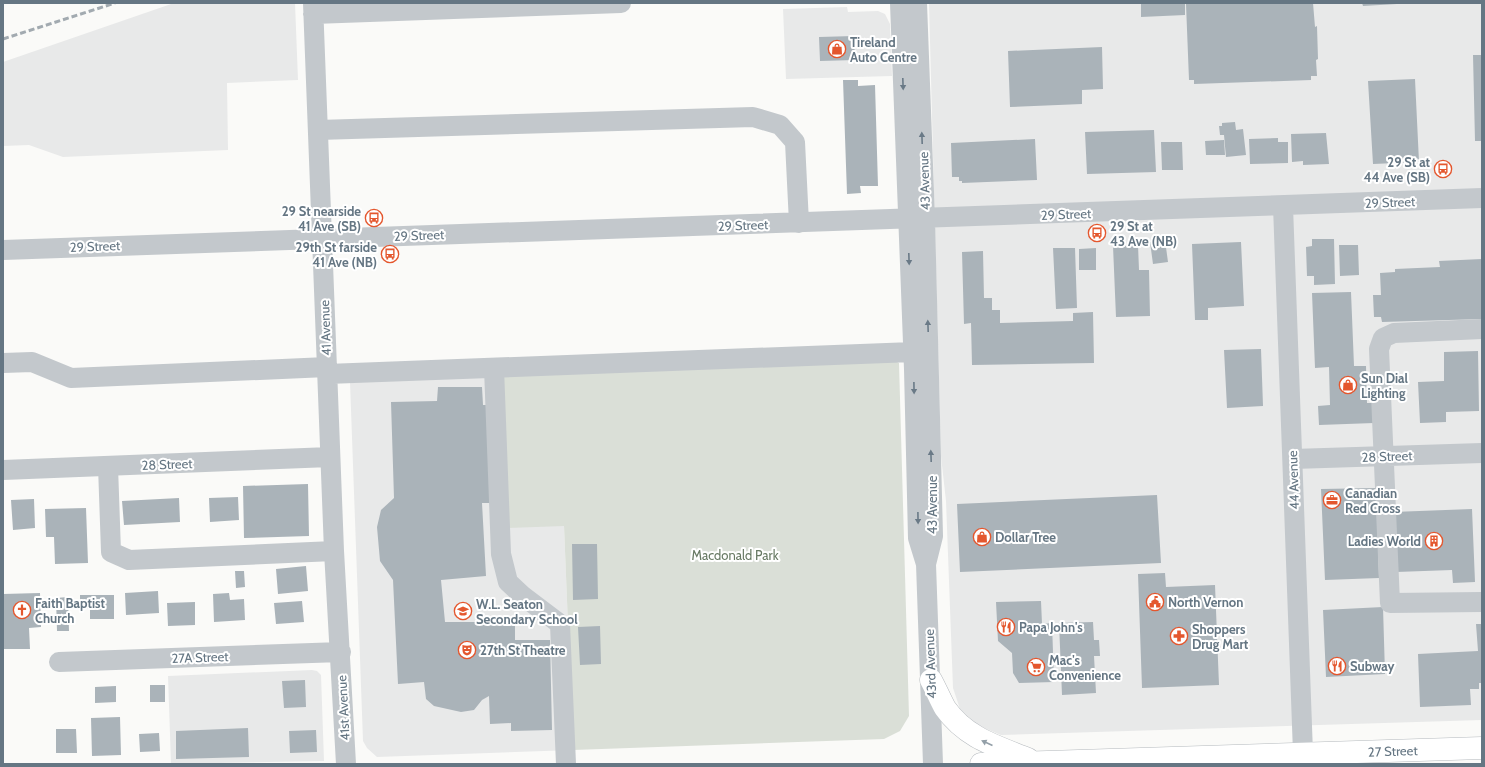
<svg xmlns="http://www.w3.org/2000/svg" width="1485" height="767" font-family="Cabin,sans-serif">
	<rect width="100%" height="100%" fill="#fafaf8"/>
	<!-- built -->
	<path fill="#e8e9e9" d="M 174,3 L 295,3 L 298,80 L 227,83 L 228,150 L 63,157 L 29,145 L 3,146 L 3,62 Z
		M 929,3 L 1482,3 L 1482,720 L 1001,735 L 979,726 L 960,709 L 953,688 L 946,501 L 941,456 Z
		M 847,7 L 848,12 L 878,11 L 885,14 L 890,24 L 892,76 L 786,79 L 783,9 Z
		M 502,375 L 564,526 L 573,750 L 377,757 L 367,748 L 363,741 L 350,382 Z
		M 312,670 L 317,671 L 321,675 L 324,761 L 171,764 L 168,676 Z"/>
	<!-- green -->
	<path fill="#dadfd7" d="M 891,359 L 899,363 L 909,716 L 900,731 L 884,739 L 573,750 L 564,526 L 508,528 L 502,376 Z"/>
	<!-- building -->
	<path fill="#aab3b9" d="M 1141,3 L 1185,3 L 1185,15 L 1141,17 Z
		M 1210,3 L 1313,3 L 1315,27 L 1317,26 L 1318,59 L 1316,60 L 1317,76 L 1311,76 L 1311,80 L 1194,84 L 1194,80 L 1189,80 L 1186,4 Z
		M 1362,3 L 1397,3 L 1397,4 L 1363,6 Z
		M 854,36 L 855,60 L 820,61 L 819,37 Z
		M 1102,47 L 1103,89 L 1082,90 L 1082,104 L 1010,107 L 1008,51 Z
		M 1473,55 L 1482,55 L 1482,141 L 1475,141 Z
		M 1415,79 L 1419,162 L 1373,164 L 1368,81 Z
		M 843,80 L 858,80 L 858,86 L 875,85 L 878,186 L 860,186 L 861,193 L 847,194 Z
		M 1235,122 L 1236,130 L 1243,129 L 1246,155 L 1226,157 L 1224,135 L 1220,135 L 1219,126 L 1222,126 L 1222,123 Z
		M 1154,130 L 1156,172 L 1087,174 L 1085,132 Z
		M 1326,133 L 1329,164 L 1303,165 L 1303,161 L 1292,162 L 1291,134 Z
		M 1278,138 L 1278,142 L 1288,142 L 1288,163 L 1250,164 L 1249,139 Z
		M 1035,139 L 1037,180 L 962,183 L 962,181 L 959,181 L 959,177 L 952,177 L 951,143 Z
		M 1224,140 L 1225,155 L 1206,155 L 1205,141 Z
		M 1161,142 L 1182,142 L 1183,170 L 1162,170 Z
		M 1312,239 L 1334,239 L 1335,284 L 1314,285 L 1314,276 L 1307,276 L 1306,247 L 1312,246 Z
		M 1165,240 L 1168,262 L 1153,264 L 1150,242 Z
		M 1241,242 L 1244,306 L 1208,308 L 1208,320 L 1195,320 L 1192,244 Z
		M 1138,245 L 1139,270 L 1149,270 L 1150,316 L 1116,317 L 1113,246 Z
		M 1339,245 L 1358,245 L 1359,275 L 1340,276 Z
		M 1053,248 L 1075,248 L 1077,308 L 1056,309 Z
		M 1096,248 L 1096,270 L 1079,270 L 1079,249 Z
		M 983,251 L 984,298 L 992,298 L 992,310 L 1000,310 L 1000,323 L 1073,321 L 1073,313 L 1093,312 L 1094,363 L 972,365 L 971,323 L 964,324 L 962,252 Z
		M 1482,259 L 1482,319 L 1382,322 L 1381,317 L 1374,317 L 1373,295 L 1381,295 L 1380,273 L 1395,272 L 1395,269 L 1440,267 L 1439,261 Z
		M 1351,292 L 1354,366 L 1366,366 L 1367,403 L 1374,403 L 1374,423 L 1319,425 L 1318,406 L 1330,405 L 1329,367 L 1315,368 L 1312,293 Z
		M 1261,349 L 1263,406 L 1227,408 L 1224,350 Z
		M 1478,351 L 1479,411 L 1446,412 L 1446,422 L 1420,423 L 1418,382 L 1444,381 L 1444,352 Z
		M 438,387 L 482,387 L 483,405 L 491,405 L 495,503 L 482,503 L 486,576 L 441,580 L 445,622 L 515,622 L 515,640 L 550,640 L 552,730 L 511,731 L 511,723 L 490,724 L 489,696 L 482,700 L 474,710 L 461,712 L 434,706 L 426,699 L 424,682 L 398,684 L 393,580 L 380,561 L 377,527 L 381,510 L 394,498 L 391,402 L 437,401 Z
		M 308,484 L 309,536 L 244,538 L 243,486 Z
		M 1376,488 L 1379,578 L 1325,580 L 1321,489 Z
		M 1157,495 L 1161,563 L 960,572 L 957,504 Z
		M 238,497 L 239,520 L 210,522 L 209,498 Z
		M 179,498 L 180,522 L 124,525 L 122,501 Z
		M 34,499 L 35,528 L 13,530 L 11,500 Z
		M 86,508 L 88,563 L 55,564 L 54,537 L 46,537 L 45,509 Z
		M 1472,509 L 1475,582 L 1453,583 L 1452,570 L 1396,572 L 1393,512 Z
		M 572,544 L 597,544 L 598,599 L 573,600 Z
		M 306,566 L 308,591 L 278,594 L 276,569 Z
		M 235,571 L 244,571 L 245,587 L 236,588 Z
		M 1165,573 L 1166,587 L 1215,585 L 1219,685 L 1142,688 L 1138,574 Z
		M 158,591 L 159,613 L 126,615 L 125,593 Z
		M 40,593 L 41,627 L 29,628 L 30,649 L 3,649 L 3,594 Z
		M 229,593 L 230,600 L 244,599 L 245,620 L 214,622 L 213,594 Z
		M 80,595 L 114,595 L 114,619 L 90,619 L 90,609 L 80,609 Z
		M 68,597 L 69,631 L 57,631 L 56,598 Z
		M 302,601 L 304,622 L 276,624 L 274,603 Z
		M 1041,601 L 1042,624 L 1052,623 L 1054,682 L 1019,683 L 1013,673 L 1012,653 L 998,641 L 996,602 Z
		M 195,602 L 195,625 L 168,626 L 167,603 Z
		M 1383,607 L 1385,674 L 1326,677 L 1323,610 Z
		M 1093,622 L 1094,640 L 1099,640 L 1100,656 L 1094,656 L 1096,693 L 1062,695 L 1059,623 Z
		M 1476,624 L 1482,624 L 1482,683 L 1479,683 L 1479,689 L 1470,689 L 1471,705 L 1420,707 L 1418,654 L 1478,651 Z
		M 600,626 L 601,664 L 580,665 L 578,627 Z
		M 305,680 L 306,707 L 284,708 L 282,681 Z
		M 150,685 L 165,685 L 165,702 L 150,702 Z
		M 116,686 L 116,702 L 95,703 L 95,687 Z
		M 120,717 L 121,755 L 92,756 L 91,718 Z
		M 248,728 L 249,757 L 176,759 L 176,731 Z
		M 56,729 L 76,729 L 77,753 L 56,753 Z
		M 316,730 L 317,752 L 290,753 L 289,731 Z
		M 159,733 L 160,751 L 140,752 L 139,734 Z"/>
	<g fill="none" stroke-linecap="round" stroke-linejoin="round">
		<defs>
			<g id="major">
				<path d="M 931,680 C 936,689 940,699 945,708 C 966,738 996,746 1028,759"/>
				<path id="s1" d="M 981,764 L 1482,748"/>
			</g>
		</defs>
		<!-- major casing -->
		<use href="#major" stroke="#b5babe" stroke-width="23"/>
		<!-- minor -->
		<path stroke="#c3c8cc" stroke-width="20" d="M 313,3 L 334,551 L 346,764
			M 900,3 L 914,369 L 918,538 L 926,564 L 933,764
			M 917,3 L 925,219 L 933,536 L 926,564
			M 313,14 L 621,3
			M 318,130 L 753,117 L 780,125 L 795,142 L 799,223
			M 1283,206 L 1303,753
			M 3,250 C 496,231 989,218 1482,198
			M 1482,329 L 1394,333 L 1383,338 L 1379,349 L 1390,603 L 1482,602
			M 3,363 L 32,362 L 71,378 L 327,367
			M 494,368 L 501,554 L 508,582 L 523,596 L 560,624 L 566,764
			M 327,374 L 913,352
			M 1293,459 L 1482,453
			M 108,466 L 111,552 L 129,560 L 334,551
			M 3,470 L 330,457
			M 59,662 L 341,652"/>
		<!-- major -->
		<use href="#major" stroke="#fff" stroke-width="22"/>
		<!-- rail -->
		<path stroke="#a2aab0" stroke-width="3" stroke-dasharray="6 3" stroke-linecap="butt" d="M 3,39 L 115,3"/>
	</g>
	<!-- one-way arrows -->
	<defs><path id="oneway-solid" d="M-6-.8H1V-3.2L6.5 0L1 3.2V.8H-6Z"/></defs>
	<g fill="#6a7a87">
		<use href="#oneway-solid" transform="translate(903 84) rotate(88)"/>
		<use href="#oneway-solid" transform="translate(922 138) rotate(-92)"/>
		<use href="#oneway-solid" transform="translate(909 259) rotate(88)"/>
		<use href="#oneway-solid" transform="translate(928 326) rotate(-92)"/>
		<use href="#oneway-solid" transform="translate(914 388) rotate(89)"/>
		<use href="#oneway-solid" transform="translate(931 456) rotate(-92)"/>
		<use href="#oneway-solid" transform="translate(918 518) rotate(89)"/>
	</g>
	<use fill="#939fa8" href="#oneway-solid" transform="translate(987 743) rotate(-156)"/>
	<!-- icons -->
	<defs>
		<symbol id="shop-ring" viewBox="-11 -11 22 22"><circle r="9.5" fill="#fff" stroke="#e4572e" stroke-width="1.5"/><path d="M-5-2.5h2.3a2.7 3.5 0 0 1 5.4 0H5L5.5 6h-11ZM-1.5-2.5h3a1.5 2.3 0 0 0-3 0Z" fill="#e4572e"/></symbol>
		<symbol id="bus-ring" viewBox="-11 -11 22 22"><circle r="9.5" fill="#fff" stroke="#e4572e" stroke-width="1.5"/><path d="M-5-6H5V4H4V6H2V4H-2V6H-4V4H-5ZM-3.5-4V0h7V-4ZM-3.5 1.2v1.5H-2V1.2ZM2 1.2v1.5H3.5V1.2Z" fill="#e4572e"/></symbol>
		<symbol id="office-ring" viewBox="-11 -11 22 22"><circle r="9.5" fill="#fff" stroke="#e4572e" stroke-width="1.5"/><path d="M-6-3h4V-5.5h4V-3h4V5H-6ZM-1-4.5V-3h2v-1.5ZM-6 0V1H6V0Z" fill="#e4572e"/></symbol>
		<symbol id="building-ring" viewBox="-11 -11 22 22"><circle r="9.5" fill="#fff" stroke="#e4572e" stroke-width="1.5"/><path d="M-4-6H4V6H1V3H-1V6H-4ZM-2.5-4.3h1.7v1.8h-1.7ZM.8-4.3h1.7v1.8H.8ZM-2.5-1h1.7V.8h-1.7ZM.8-1h1.7V.8H.8Z" fill="#e4572e"/></symbol>
		<symbol id="civic-ring" viewBox="-11 -11 22 22"><circle r="9.5" fill="#fff" stroke="#e4572e" stroke-width="1.5"/><path d="M-.6-6.5H3V-4.5H.6V-3L4-1V1h2V6H-6V1h2V-1L-.6-3ZM-1.2 2.5V6h2.4V2.5Z" fill="#e4572e"/></symbol>
		<symbol id="church-ring" viewBox="-11 -11 22 22"><circle r="9.5" fill="#fff" stroke="#e4572e" stroke-width="1.5"/><path d="M-1.2-6h2.4v3.5h3.3v2.4h-3.3V6h-2.4V-.1h-3.3v-2.4h3.3Z" fill="#e4572e"/></symbol>
		<symbol id="school-ring" viewBox="-11 -11 22 22"><circle r="9.5" fill="#fff" stroke="#e4572e" stroke-width="1.5"/><path d="M0-5L7-2L0 1L-7-2ZM-4 1L0 2.5L4 1V4Q0 6-4 4Z" fill="#e4572e"/></symbol>
		<symbol id="restaurant-ring" viewBox="-11 -11 22 22"><circle r="9.5" fill="#fff" stroke="#e4572e" stroke-width="1.5"/><path d="M-5-6h1v4h1v-4h1v4h1v-4h1v5L-1.5 .5V6h-2V.5L-5-1ZM5-6V6H3V1.5H1.5Q1.5-4 5-6Z" fill="#e4572e"/></symbol>
		<symbol id="pharmacy-ring" viewBox="-11 -11 22 22"><circle r="9.5" fill="#fff" stroke="#e4572e" stroke-width="1.5"/><path d="M-2-6h4v4h4v4h-4v4h-4v-4h-4v-4h4Z" fill="#e4572e"/></symbol>
		<symbol id="theatre-ring" viewBox="-11 -11 22 22"><circle r="9.5" fill="#fff" stroke="#e4572e" stroke-width="1.5"/><path d="M-5-5.5Q0-4 5-5.5V0Q5 5 0 6Q-5 5-5 0ZM-3.3-2.5H-1v1.5H-3.3ZM1-2.5H3.3v1.5H1ZM-2.8 1Q0 5.5 2.8 1Z" fill="#e4572e"/></symbol>
		<symbol id="supermarket-ring" viewBox="-11 -11 22 22"><circle r="9.5" fill="#fff" stroke="#e4572e" stroke-width="1.5"/><path d="M-6-5.5h2.5l.6 2H6L4.5 2H-2.5L-4.4-4H-6ZM-1.5 3.2a1.3 1.3 0 1 0 .1 0ZM3 3.2a1.3 1.3 0 1 0 .1 0Z" fill="#e4572e"/></symbol>
	</defs>
	<g fill-rule="evenodd">
		<use href="#shop-ring" x="827" y="39" width="20" height="20"/>
		<use href="#bus-ring" x="1433" y="159" width="20" height="20"/>
		<use href="#bus-ring" x="364" y="208" width="20" height="20"/>
		<use href="#bus-ring" x="1087" y="223" width="20" height="20"/>
		<use href="#bus-ring" x="380" y="244" width="20" height="20"/>
		<use href="#shop-ring" x="1338" y="375" width="20" height="20"/>
		<use href="#office-ring" x="1322" y="490" width="20" height="20"/>
		<use href="#shop-ring" x="972" y="527" width="20" height="20"/>
		<use href="#building-ring" x="1424" y="531" width="20" height="20"/>
		<use href="#civic-ring" x="1145" y="592" width="20" height="20"/>
		<use href="#church-ring" x="12" y="600" width="20" height="20"/>
		<use href="#school-ring" x="453" y="601" width="20" height="20"/>
		<use href="#restaurant-ring" x="996" y="617" width="20" height="20"/>
		<use href="#pharmacy-ring" x="1169" y="626" width="20" height="20"/>
		<use href="#theatre-ring" x="457" y="640" width="20" height="20"/>
		<use href="#restaurant-ring" x="1327" y="656" width="20" height="20"/>
		<use href="#supermarket-ring" x="1026" y="657" width="20" height="20"/>
	</g>
	<g text-anchor="middle" stroke-width="4" stroke-linejoin="round" paint-order="stroke">
		<!-- poi labels -->
		<g font-size="13" font-weight="bold" fill="#657683" stroke="#fff" text-anchor="start">
			<text x="850" y="47">Tireland<tspan x="850" dy="15">Auto Centre</tspan></text>
			<text x="1430" y="167" text-anchor="end">29 St at<tspan x="1430" dy="15">44 Ave (SB)</tspan></text>
			<text x="361" y="216" text-anchor="end">29 St nearside<tspan x="361" dy="15">41 Ave (SB)</tspan></text>
			<text x="1110" y="231">29 St at<tspan x="1110" dy="15">43 Ave (NB)</tspan></text>
			<text x="377" y="252" text-anchor="end">29th St farside<tspan x="377" dy="15">41 Ave (NB)</tspan></text>
			<text x="1361" y="383">Sun Dial<tspan x="1361" dy="15">Lighting</tspan></text>
			<text x="1345" y="498">Canadian<tspan x="1345" dy="15">Red Cross</tspan></text>
			<text x="995" y="542">Dollar Tree</text>
			<text x="1421" y="546" text-anchor="end">Ladies World</text>
			<text x="1168" y="607">North Vernon</text>
			<text x="35" y="608">Faith Baptist<tspan x="35" dy="15">Church</tspan></text>
			<text x="476" y="609">W.L. Seaton<tspan x="476" dy="15">Secondary School</tspan></text>
			<text x="1019" y="632">Papa John's</text>
			<text x="1192" y="634">Shoppers<tspan x="1192" dy="15">Drug Mart</tspan></text>
			<text x="480" y="655">27th St Theatre</text>
			<text x="1049" y="665">Mac's<tspan x="1049" dy="15">Convenience</tspan></text>
			<text x="1350" y="671">Subway</text>
		</g>
		<!-- street labels -->
		<g font-size="13" fill="#657683" stroke="#fff">
			<text transform="translate(924 181) rotate(-92)" y="5">43 Avenue</text>
			<text transform="translate(1390 202) rotate(-2)" y="5">29 Street</text>
			<text transform="translate(1066 214) rotate(-2)" y="5">29 Street</text>
			<text transform="translate(743 225) rotate(-2)" y="5">29 Street</text>
			<text transform="translate(419 235) rotate(-2)" y="5">29 Street</text>
			<text transform="translate(95 246) rotate(-2)" y="5">29 Street</text>
			<text transform="translate(325 328) rotate(-92)" y="5">41 Avenue</text>
			<text transform="translate(1387 456) rotate(-2)" y="5">28 Street</text>
			<text transform="translate(167 464) rotate(-2)" y="5">28 Street</text>
			<text transform="translate(1293 480) rotate(-92)" y="5">44 Avenue</text>
			<text transform="translate(932 505) rotate(-90)" y="5">43 Avenue</text>
			<text transform="translate(200 657) rotate(-2)" y="5">27A Street</text>
			<text transform="translate(930 664) rotate(-92)" y="5">43rd Avenue</text>
			<text transform="translate(343 708) rotate(-93)" y="5">41st Avenue</text>
			<text dy="5" stroke="none"><textPath href="#s1" startOffset="412">27 Street</textPath></text>
		</g>
		<!-- park labels -->
		<g font-size="13" fill="#687a64" stroke="#fff">
			<text x="735" y="560">Macdonald Park</text>
		</g>
	</g>
	<!-- border -->
	<rect width="1485" height="767" fill="none" stroke="#657683" stroke-width="8"/>
</svg>
